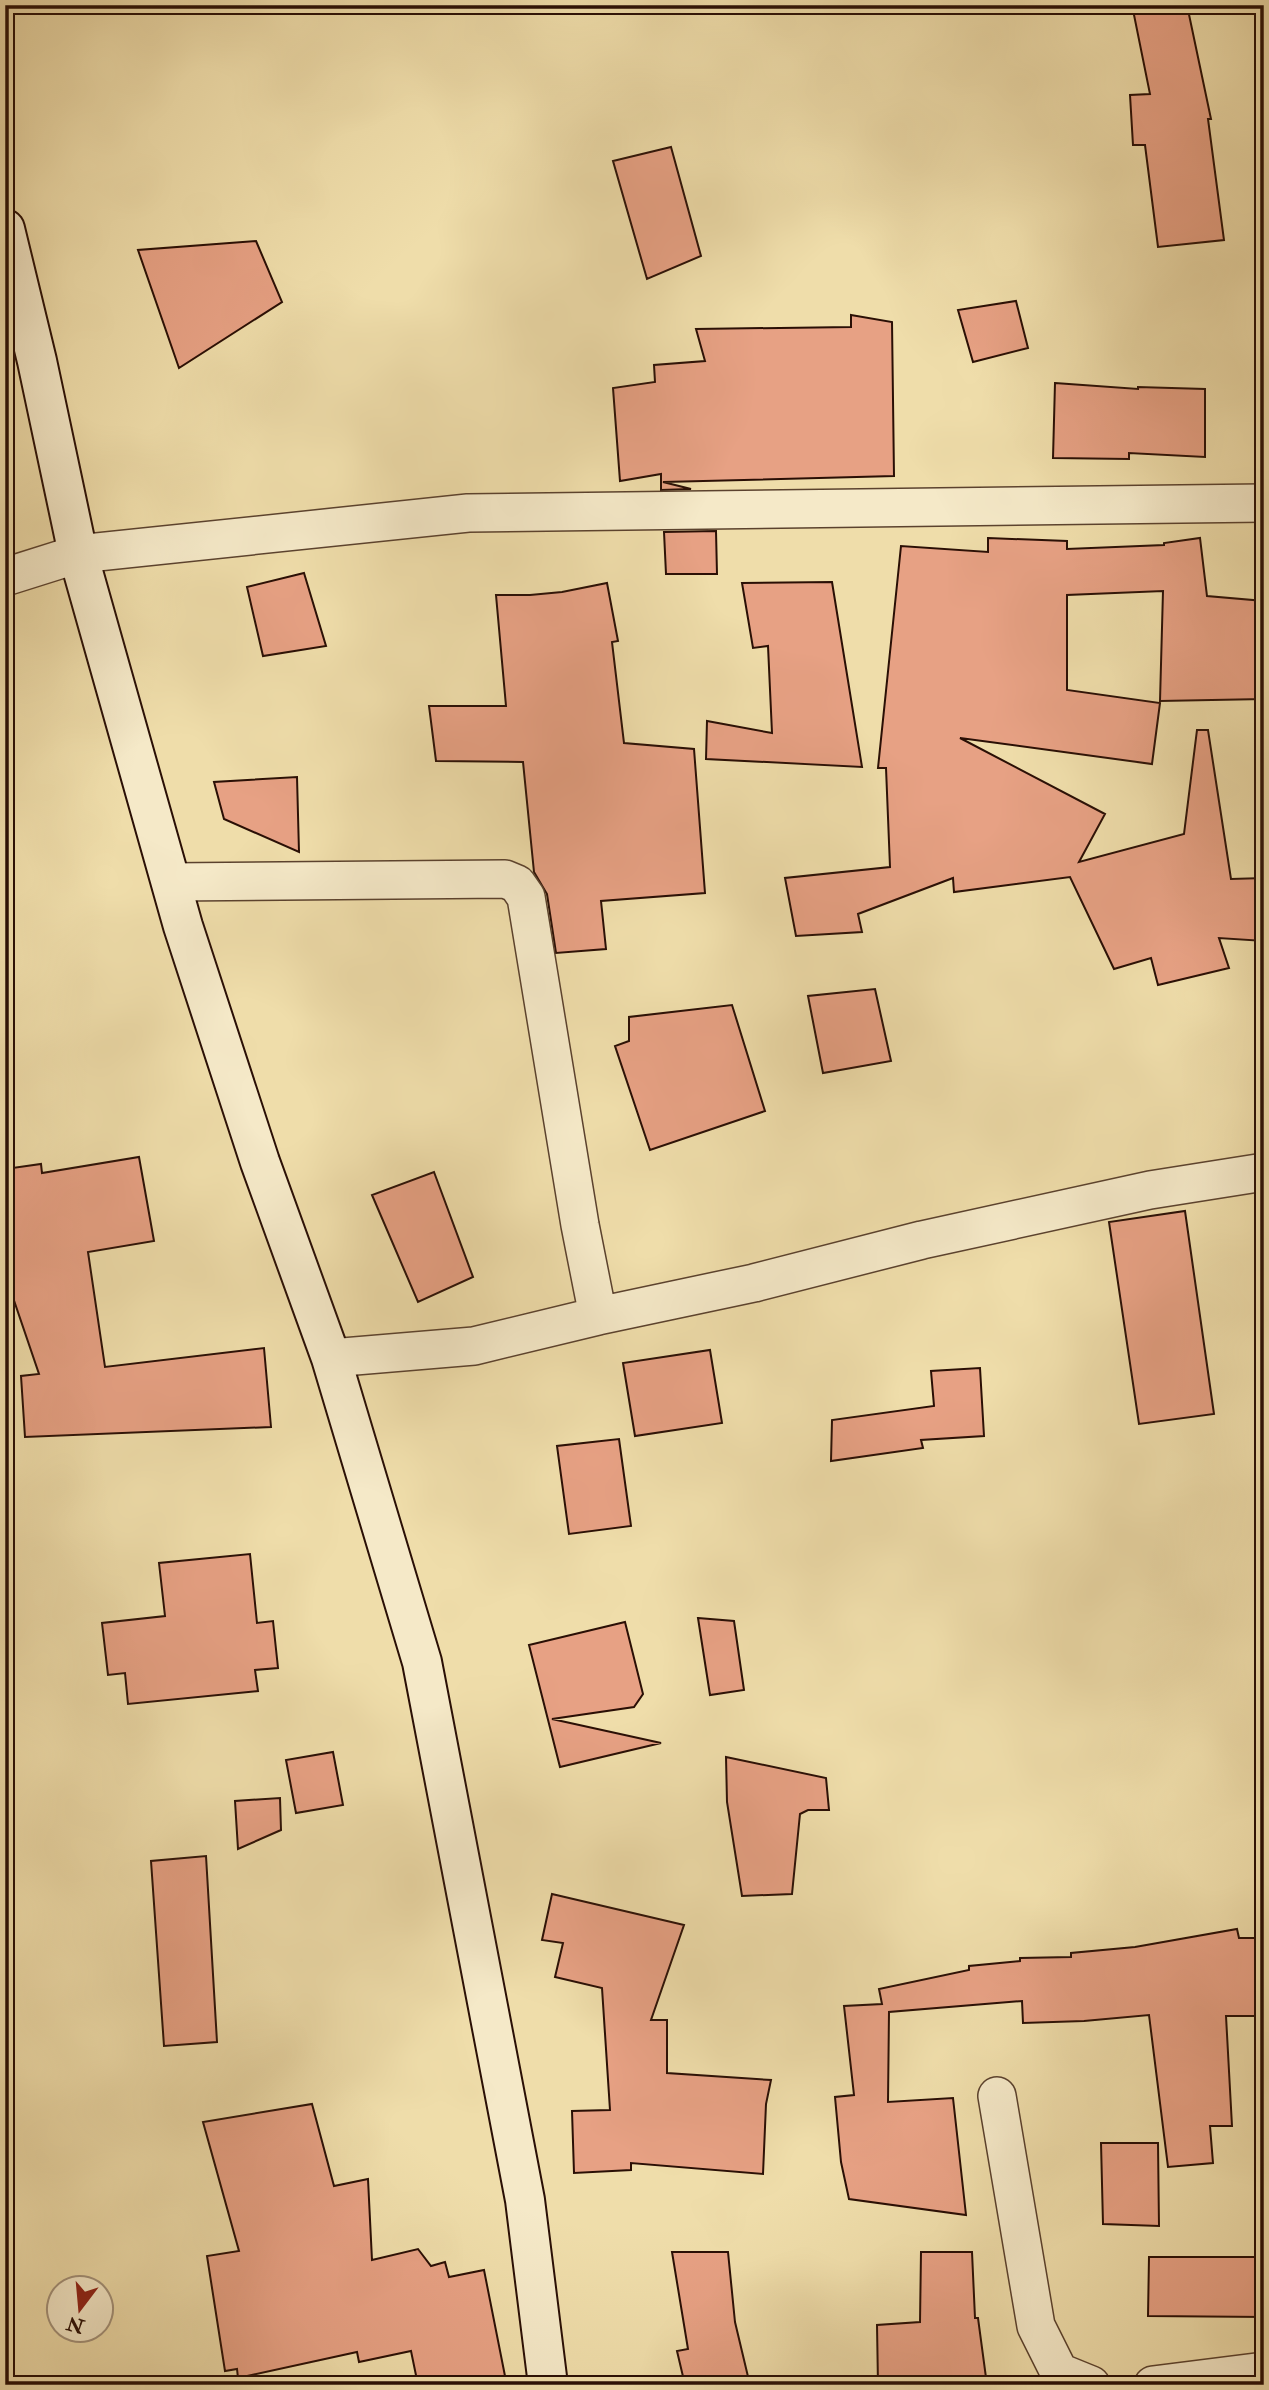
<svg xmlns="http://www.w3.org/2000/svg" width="1269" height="2390" font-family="'IM FELL Double Pica',serif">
	<rect width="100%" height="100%" fill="#efddaa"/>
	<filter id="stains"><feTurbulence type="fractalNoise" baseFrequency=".00286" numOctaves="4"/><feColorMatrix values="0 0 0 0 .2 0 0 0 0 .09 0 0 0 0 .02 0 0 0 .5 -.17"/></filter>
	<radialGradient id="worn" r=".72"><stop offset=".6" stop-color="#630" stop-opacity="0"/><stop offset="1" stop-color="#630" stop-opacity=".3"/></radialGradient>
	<!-- building -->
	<path fill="#e7a184" stroke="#2a0f05" stroke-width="2" d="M 1132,5 L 1187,5 L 1211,119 L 1208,119 L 1224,240 L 1158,247 L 1145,145 L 1133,145 L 1130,95 L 1150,94 Z
		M 671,147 L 701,256 L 647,279 L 613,161 Z
		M 256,241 L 282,302 L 179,368 L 138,250 Z
		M 1016,301 L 1028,348 L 973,362 L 958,310 Z
		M 851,315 L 892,322 L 894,476 L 663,482 L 691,489 L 661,490 L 661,474 L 620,481 L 613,388 L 655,382 L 654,365 L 705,361 L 696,329 L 851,327 Z
		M 1055,383 L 1138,389 L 1138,387 L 1205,389 L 1205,457 L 1129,453 L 1129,459 L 1053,458 Z
		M 716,531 L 717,574 L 666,574 L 664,532 Z
		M 988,538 L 1067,541 L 1067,549 L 1164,545 L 1164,543 L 1200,538 L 1207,596 L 1264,601 L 1264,699 L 1160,701 L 1163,591 L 1067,595 L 1067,690 L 1160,703 L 1152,764 L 960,738 L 1105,814 L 1079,862 L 1184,834 L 1197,730 L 1208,730 L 1231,879 L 1264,878 L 1264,941 L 1219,938 L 1229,968 L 1158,985 L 1151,958 L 1114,969 L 1070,877 L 954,892 L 953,878 L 858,914 L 862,932 L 796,936 L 785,878 L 890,867 L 886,768 L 878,768 L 901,546 L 988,552 Z
		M 304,573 L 326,646 L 263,656 L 247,587 Z
		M 832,582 L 862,767 L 706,759 L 707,721 L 772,733 L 768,646 L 753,648 L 742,583 Z
		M 607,583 L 618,641 L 612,642 L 624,743 L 694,749 L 705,893 L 601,901 L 606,949 L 556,953 L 547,894 L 534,872 L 523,762 L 436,761 L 429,706 L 506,706 L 496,595 L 530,595 L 562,592 Z
		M 297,777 L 299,852 L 224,819 L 214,782 Z
		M 875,989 L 891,1061 L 823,1073 L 808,996 Z
		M 732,1005 L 765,1111 L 650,1150 L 615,1046 L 629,1041 L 629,1017 Z
		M 139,1157 L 154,1241 L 88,1252 L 105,1367 L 264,1348 L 271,1427 L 25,1437 L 21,1376 L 39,1374 L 5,1274 L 5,1169 L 41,1164 L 42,1173 Z
		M 434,1172 L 473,1277 L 418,1302 L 372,1195 Z
		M 1185,1211 L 1214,1414 L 1139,1424 L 1109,1222 Z
		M 710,1350 L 722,1423 L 635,1436 L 623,1363 Z
		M 980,1368 L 984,1436 L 921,1440 L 923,1448 L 831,1461 L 832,1420 L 934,1406 L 931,1371 Z
		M 619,1439 L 631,1526 L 569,1534 L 557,1446 Z
		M 250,1554 L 257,1623 L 273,1621 L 278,1668 L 255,1670 L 258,1691 L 128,1704 L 125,1673 L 108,1675 L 102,1623 L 165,1616 L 159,1563 Z
		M 698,1618 L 734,1621 L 744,1690 L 710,1695 Z
		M 625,1622 L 643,1694 L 634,1707 L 552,1719 L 661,1743 L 560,1767 L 529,1645 Z
		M 333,1752 L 343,1805 L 296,1813 L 286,1760 Z
		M 726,1757 L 826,1778 L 829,1810 L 808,1810 L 800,1814 L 792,1894 L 742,1896 L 727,1802 Z
		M 280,1798 L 281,1830 L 238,1849 L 235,1801 Z
		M 206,1856 L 217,2042 L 164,2046 L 151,1861 Z
		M 552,1894 L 684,1925 L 651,2020 L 667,2020 L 667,2073 L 771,2080 L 766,2104 L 763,2174 L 631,2163 L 631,2170 L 574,2173 L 572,2111 L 610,2110 L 602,1988 L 555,1977 L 563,1943 L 542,1940 Z
		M 1237,1929 L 1239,1938 L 1264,1938 L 1264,2016 L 1226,2016 L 1232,2126 L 1210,2126 L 1213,2163 L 1168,2167 L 1149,2015 L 1084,2021 L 1023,2023 L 1022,2001 L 889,2012 L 888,2102 L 953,2098 L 966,2215 L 849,2199 L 841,2162 L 835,2097 L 854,2095 L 844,2006 L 882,2004 L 879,1989 L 969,1970 L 969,1966 L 1020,1961 L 1020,1958 L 1071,1957 L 1071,1953 L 1135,1947 Z
		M 312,2104 L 334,2186 L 368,2179 L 372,2260 L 418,2249 L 431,2266 L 445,2262 L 449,2277 L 484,2270 L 506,2381 L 484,2385 L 418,2385 L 411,2351 L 359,2362 L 357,2352 L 238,2378 L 237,2369 L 225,2371 L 207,2256 L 239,2251 L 203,2122 Z
		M 1101,2143 L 1158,2143 L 1159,2226 L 1103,2224 Z
		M 672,2252 L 728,2252 L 735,2322 L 750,2385 L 685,2385 L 677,2351 L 688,2349 Z
		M 921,2252 L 972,2252 L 975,2318 L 978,2318 L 987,2385 L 878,2385 L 877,2325 L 920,2322 Z
		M 1149,2257 L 1264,2257 L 1264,2317 L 1148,2316 Z"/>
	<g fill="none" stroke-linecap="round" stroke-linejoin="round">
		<defs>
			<path id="street" d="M 5,577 L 78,554 L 468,513 L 1264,503
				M 171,882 L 505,879 L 517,884 L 526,897 L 580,1225 L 598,1316 L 474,1346 L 331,1358
				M 598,1316 L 754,1283 L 922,1240 L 1150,1190 L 1264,1172
				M 997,2096 L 1036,2326 L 1059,2372 L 1091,2385
				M 1153,2385 L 1264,2371"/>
			<path id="secondary" d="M 5,229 L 37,361 L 78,554 L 183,926 L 260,1162 L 331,1358 L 422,1662 L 525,2200 L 548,2385"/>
		</defs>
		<!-- street casing -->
		<use href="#street" stroke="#5b422e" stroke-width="40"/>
		<!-- secondary casing -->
		<use href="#secondary" stroke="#2a0f05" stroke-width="42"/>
		<!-- street -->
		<use href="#street" stroke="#f5e9c8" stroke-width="37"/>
		<!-- secondary -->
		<use href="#secondary" stroke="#f5e9c8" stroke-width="38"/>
	</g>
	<!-- margin -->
	<rect width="1269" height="2390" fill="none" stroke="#efddaa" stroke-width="28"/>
	<rect x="7" y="7" width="1255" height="2376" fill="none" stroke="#2a0f05" stroke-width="3.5"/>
	<rect x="14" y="14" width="1241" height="2362" fill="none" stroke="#2a0f05" stroke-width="2"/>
	<!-- north arrow -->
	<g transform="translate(80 2309) rotate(196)"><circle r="33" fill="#f5e9c8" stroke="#a4927a" stroke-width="2"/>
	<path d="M0-5L12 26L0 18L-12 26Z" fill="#8f2418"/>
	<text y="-10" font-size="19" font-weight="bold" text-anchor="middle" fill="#2a0f05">N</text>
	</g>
	<rect width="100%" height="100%" filter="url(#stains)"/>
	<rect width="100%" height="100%" fill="url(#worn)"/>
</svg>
